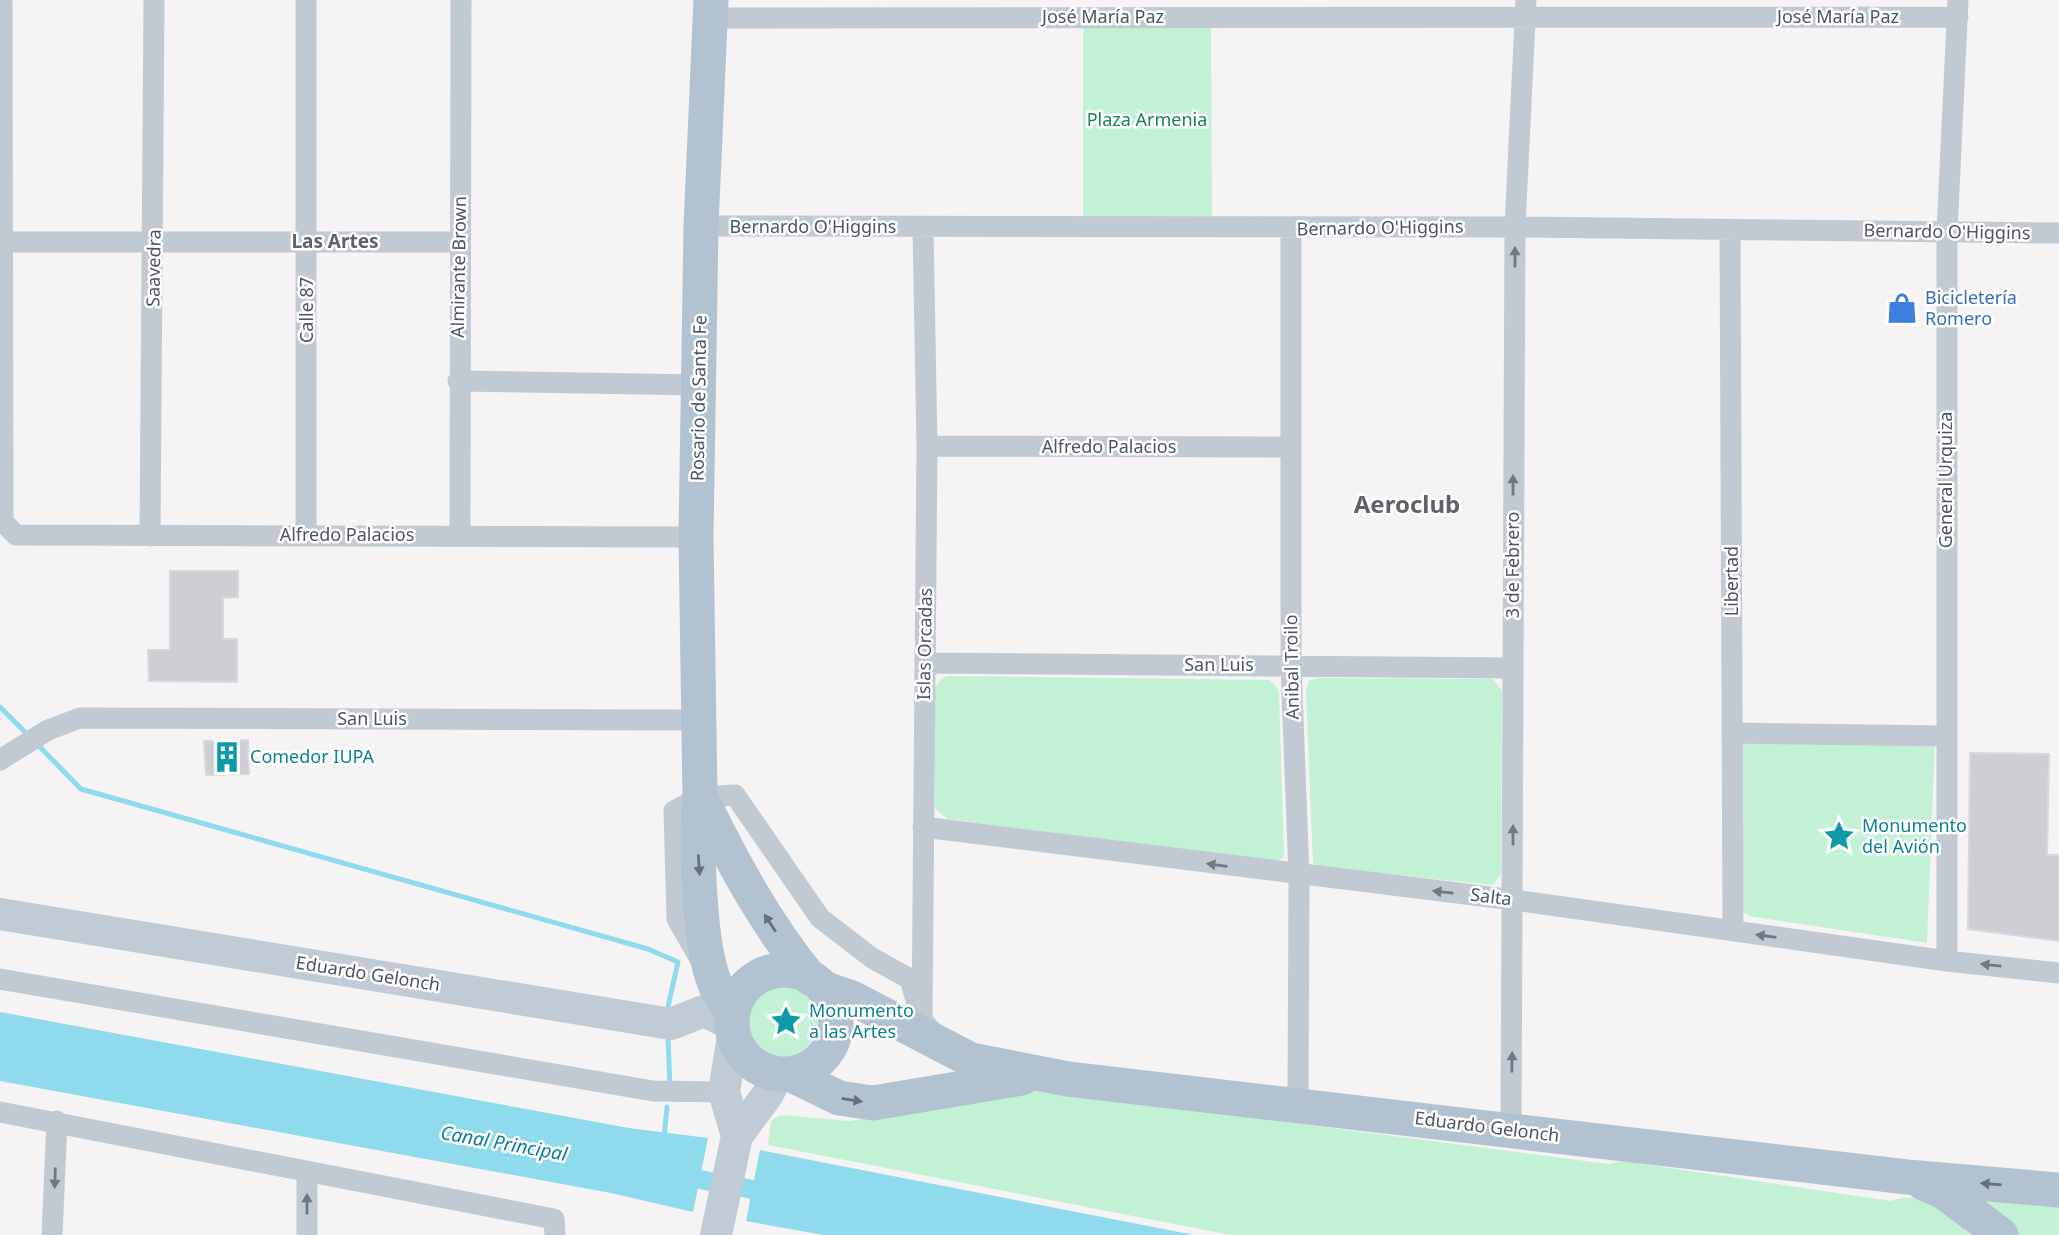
<svg xmlns="http://www.w3.org/2000/svg" width="2059" height="1235" font-family="'Noto Sans',sans-serif">
	<rect width="100%" height="100%" fill="#f5f3f3"/>
	<!-- green -->
	<path fill="#c3f1d5" d="M 1083,24 L 1211,24 L 1212,216 L 1083,216 Z
		M 948,676 L 1270,680 L 1279,691 L 1284,857 L 1276,862 L 948,819 L 936,810 L 935,803 L 934,690 L 941,679 Z
		M 1318,678 L 1493,679 L 1502,691 L 1501,874 L 1493,885 L 1320,867 L 1313,863 L 1306,691 L 1309,681 Z
		M 1741,737 L 1935,741 L 1927,943 L 1749,916 L 1743,912 Z
		M749 1021a36 36 0 1 1 72 0a36 36 0 1 1-72 0Z
		M 1015,1087 L 1608,1164 L 1623,1161 L 1891,1201 C 1922,1189 1947,1213 1970,1230 L 1964,1230 L 1970,1235 L 1231,1235 L 768,1145 L 771,1121 L 781,1115 L 849,1121 L 897,1114 Z
		M 1963,1189 L 2059,1205 L 2059,1235 L 2017,1235 Z"/>
	<!-- water -->
	<path fill="#90daee" d="M 0,1012 L 629,1128 L 708,1138 L 693,1212 L 611,1193 L 0,1081 Z
		M 760,1150 L 1194,1235 L 823,1235 L 746,1221 Z"/>
	<g fill="none" stroke-linecap="round" stroke-linejoin="round">
		<!-- stream -->
		<path stroke="#90daee" stroke-width="5" d="M 0,707 L 30,737
			M 37,744 L 81,789 L 648,949 L 678,962 L 667,1011
			M 668,1038 L 670,1088
			M 664,1138 L 667,1107"/>
		<!-- canal -->
		<path stroke="#90daee" stroke-width="19" d="M 676,1175 L 777,1194"/>
	</g>
	<!-- building -->
	<path fill="#cdcfd5" stroke="#d7d9de" stroke-width="2" d="M 170,571 L 238,571 L 238,597 L 223,598 L 223,639 L 237,639 L 237,682 L 149,681 L 148,650 L 170,650 Z
		M 248,740 L 249,774 L 206,775 L 204,741 Z
		M 1970,753 L 2049,754 L 2047,855 L 2059,855 L 2059,941 L 1968,929 Z"/>
	<g fill="none" stroke-linecap="round" stroke-linejoin="round">
		<!-- street -->
		<path stroke="#c1cad2" stroke-width="21" d="M 2,0 L 3,522 L 16,535 L 696,537
			M 306,0 L 306,536
			M 711,18 L 1958,17
			M 701,226 L 1515,227 L 2059,233
			M 923,228 L 927,446 L 922,1020 L 936,1036
			M 1291,229 L 1291,666 L 1299,876 L 1298,1105
			M 1730,230 L 1733,931
			M 0,242 L 459,242
			M 458,381 L 699,385
			M 927,446 L 1291,447
			M 460,535 L 461,0
			M 150,536 L 154,0
			M 925,663 L 1512,668
			M 1733,733 L 1945,736
			M 0,760 L 48,730 L 80,718 L 697,720
			M 923,827 L 1514,900 L 1947,961 L 2059,973
			M 700,959 L 677,919 L 674,811 L 700,797 L 735,795 L 820,918 L 872,958 L 910,979 L 917,1004
			M 1947,961 L 1947,232 L 1958,0
			M 0,979 L 653,1091 L 724,1092
			M 0,1112 L 554,1219 L 555,1235
			M 1511,1130 L 1515,227 L 1526,0
			M 52,1235 L 57,1121
			M 307,1235 L 307,1174"/>
		<!-- secondary -->
		<path stroke="#c1cbd6" stroke-width="32" d="M 0,914 L 671,1024 L 704,1011 L 731,1024
			M 733,1036 L 724,1092 L 737,1136
			M 716,1235 L 737,1136 L 768,1094 L 778,1074"/>
		<!-- primary -->
		<path stroke="#b3c2d1" stroke-width="35" d="M 711,0 L 701,226 L 696,537 L 700,797 C 696,841 698,943 715,984 C 718,994 727,1003 732,1011
			M 702,800 C 733,863 765,923 810,978
			M732 1022a52 52 0 1 1 104 0a52 52 0 1 1-104 0Z
			M 823,988 L 852,998 L 971,1060 L 1068,1079 L 1907,1177 L 2059,1190
			M 790,1074 L 839,1098 L 873,1103 L 1022,1078
			M 1923,1183 L 1944,1192 L 2001,1235"/>
	</g>
	<!-- one-way arrows -->
	<defs><path id="oneway-solid" d="M-6-.8H1V-3.2L6.5 0L1 3.2V.8H-6Z" transform="scale(1.75)"/></defs>
	<g fill="#6e7983">
		<use href="#oneway-solid" transform="translate(1515 257) rotate(-90)"/>
		<use href="#oneway-solid" transform="translate(1513 485) rotate(-90)"/>
		<use href="#oneway-solid" transform="translate(1513 835) rotate(-90)"/>
		<use href="#oneway-solid" transform="translate(1217 865) rotate(-173)"/>
		<use href="#oneway-solid" transform="translate(1443 892) rotate(-174)"/>
		<use href="#oneway-solid" transform="translate(1766 936) rotate(-172)"/>
		<use href="#oneway-solid" transform="translate(1991 965) rotate(-174)"/>
		<use href="#oneway-solid" transform="translate(1512 1062) rotate(-89)"/>
		<use href="#oneway-solid" transform="translate(55 1178) rotate(92)"/>
		<use href="#oneway-solid" transform="translate(307 1204) rotate(-90)"/>
	</g>
	<g fill="#64717d">
		<use href="#oneway-solid" transform="translate(699 865) rotate(86)"/>
		<use href="#oneway-solid" transform="translate(770 923) rotate(-123)"/>
		<use href="#oneway-solid" transform="translate(852 1100) rotate(9)"/>
		<use href="#oneway-solid" transform="translate(1991 1184) rotate(-175)"/>
	</g>
	<!-- icons -->
	<defs>
		<symbol id="shop-bare" viewBox="-9 -9 18 18"><path d="M-5-2.5h2.3a2.7 3.5 0 0 1 5.4 0H5L5.5 6h-11ZM-1.5-2.5h3a1.5 2.3 0 0 0-3 0Z" fill="#3f7fe0" stroke="#fff" stroke-width="2.5" paint-order="stroke"/></symbol>
		<symbol id="building-bare" viewBox="-9 -9 18 18"><path d="M-4-6H4V6H1V3H-1V6H-4ZM-2.5-4.3h1.7v1.8h-1.7ZM.8-4.3h1.7v1.8H.8ZM-2.5-1h1.7V.8h-1.7ZM.8-1h1.7V.8H.8Z" fill="#0f9aa8" stroke="#fff" stroke-width="2.5" paint-order="stroke"/></symbol>
		<symbol id="sight-bare" viewBox="-9 -9 18 18"><path d="M0-6L1.8-2.2L6-1.7L2.9 1.2L3.7 5.4L0 3.3L-3.7 5.4L-2.9 1.2L-6-1.7L-1.8-2.2Z" fill="#0f9aa8" stroke="#fff" stroke-width="2.5" paint-order="stroke"/></symbol>
	</defs>
	<g fill-rule="evenodd">
		<use href="#shop-bare" x="1880" y="286" width="44" height="44"/>
		<use href="#building-bare" x="205" y="735" width="44" height="44"/>
		<use href="#sight-bare" x="1817" y="814" width="44" height="44"/>
		<use href="#sight-bare" x="764" y="999" width="44" height="44"/>
	</g>
	<g text-anchor="middle" stroke-width="5" stroke-linejoin="round" paint-order="stroke">
		<!-- street labels -->
		<g font-size="18" fill="#4a5661" stroke="#fff">
			<text x="1103" y="23">José María Paz</text>
			<text x="1838" y="23">José María Paz</text>
			<text x="813" y="233">Bernardo O'Higgins</text>
			<text transform="translate(1380 228) rotate(-1)" y="6">Bernardo O'Higgins</text>
			<text transform="translate(1947 232) rotate(1)" y="6">Bernardo O'Higgins</text>
			<text transform="translate(459 267) rotate(-89)" y="6">Almirante Brown</text>
			<text transform="translate(154 268) rotate(-89)" y="6">Saavedra</text>
			<text transform="translate(307 310) rotate(-90)" y="6">Calle 87</text>
			<text transform="translate(699 398) rotate(-89)" y="6">Rosario de Santa Fe</text>
			<text x="1109" y="453">Alfredo Palacios</text>
			<text transform="translate(1946 480) rotate(-90)" y="6">General Urquiza</text>
			<text x="347" y="541">Alfredo Palacios</text>
			<text transform="translate(1513 565) rotate(-90)" y="6">3 de Febrero</text>
			<text transform="translate(1732 581) rotate(-90)" y="6">Libertad</text>
			<text transform="translate(925 644) rotate(-89)" y="6">Islas Orcadas</text>
			<text x="1219" y="671">San Luis</text>
			<text transform="translate(1292 667) rotate(-91)" y="6">Anibal Troilo</text>
			<text x="372" y="725">San Luis</text>
			<text transform="translate(1491 897) rotate(7)" y="6">Salta</text>
			<text transform="translate(368 974) rotate(9)" y="6">Eduardo Gelonch</text>
			<text transform="translate(1487 1127) rotate(7)" y="6">Eduardo Gelonch</text>
		</g>
		<!-- park labels -->
		<g font-size="18" fill="#17864f" stroke="#fff">
			<text x="1147" y="126">Plaza Armenia</text>
		</g>
		<!-- shop labels -->
		<g font-size="18" fill="#366cbe" stroke="#fff" text-anchor="start">
			<text x="1925" y="304">Bicicletería<tspan x="1925" dy="21">Romero</tspan></text>
		</g>
		<!-- culture labels -->
		<g font-size="18" fill="#0d838f" stroke="#fff" text-anchor="start">
			<text x="250" y="763">Comedor IUPA</text>
			<text x="1862" y="832">Monumento<tspan x="1862" dy="21">del Avión</tspan></text>
			<text x="809" y="1017">Monumento<tspan x="809" dy="21">a las Artes</tspan></text>
		</g>
		<!-- neighbourhood labels -->
		<g font-size="19" font-weight="bold" fill="#5f6368" stroke="#fff">
			<text x="335" y="248">Las Artes</text>
		</g>
		<!-- water labels -->
		<g font-size="19" font-style="italic" fill="#0c7c9b" stroke="#fff">
			<text transform="translate(504 1143) rotate(10)" y="7">Canal Principal</text>
		</g>
		<!-- district labels -->
		<g font-size="24" font-weight="bold" fill="#5f6368" stroke="#fff">
			<text x="1407" y="513">Aeroclub</text>
		</g>
	</g>
</svg>
